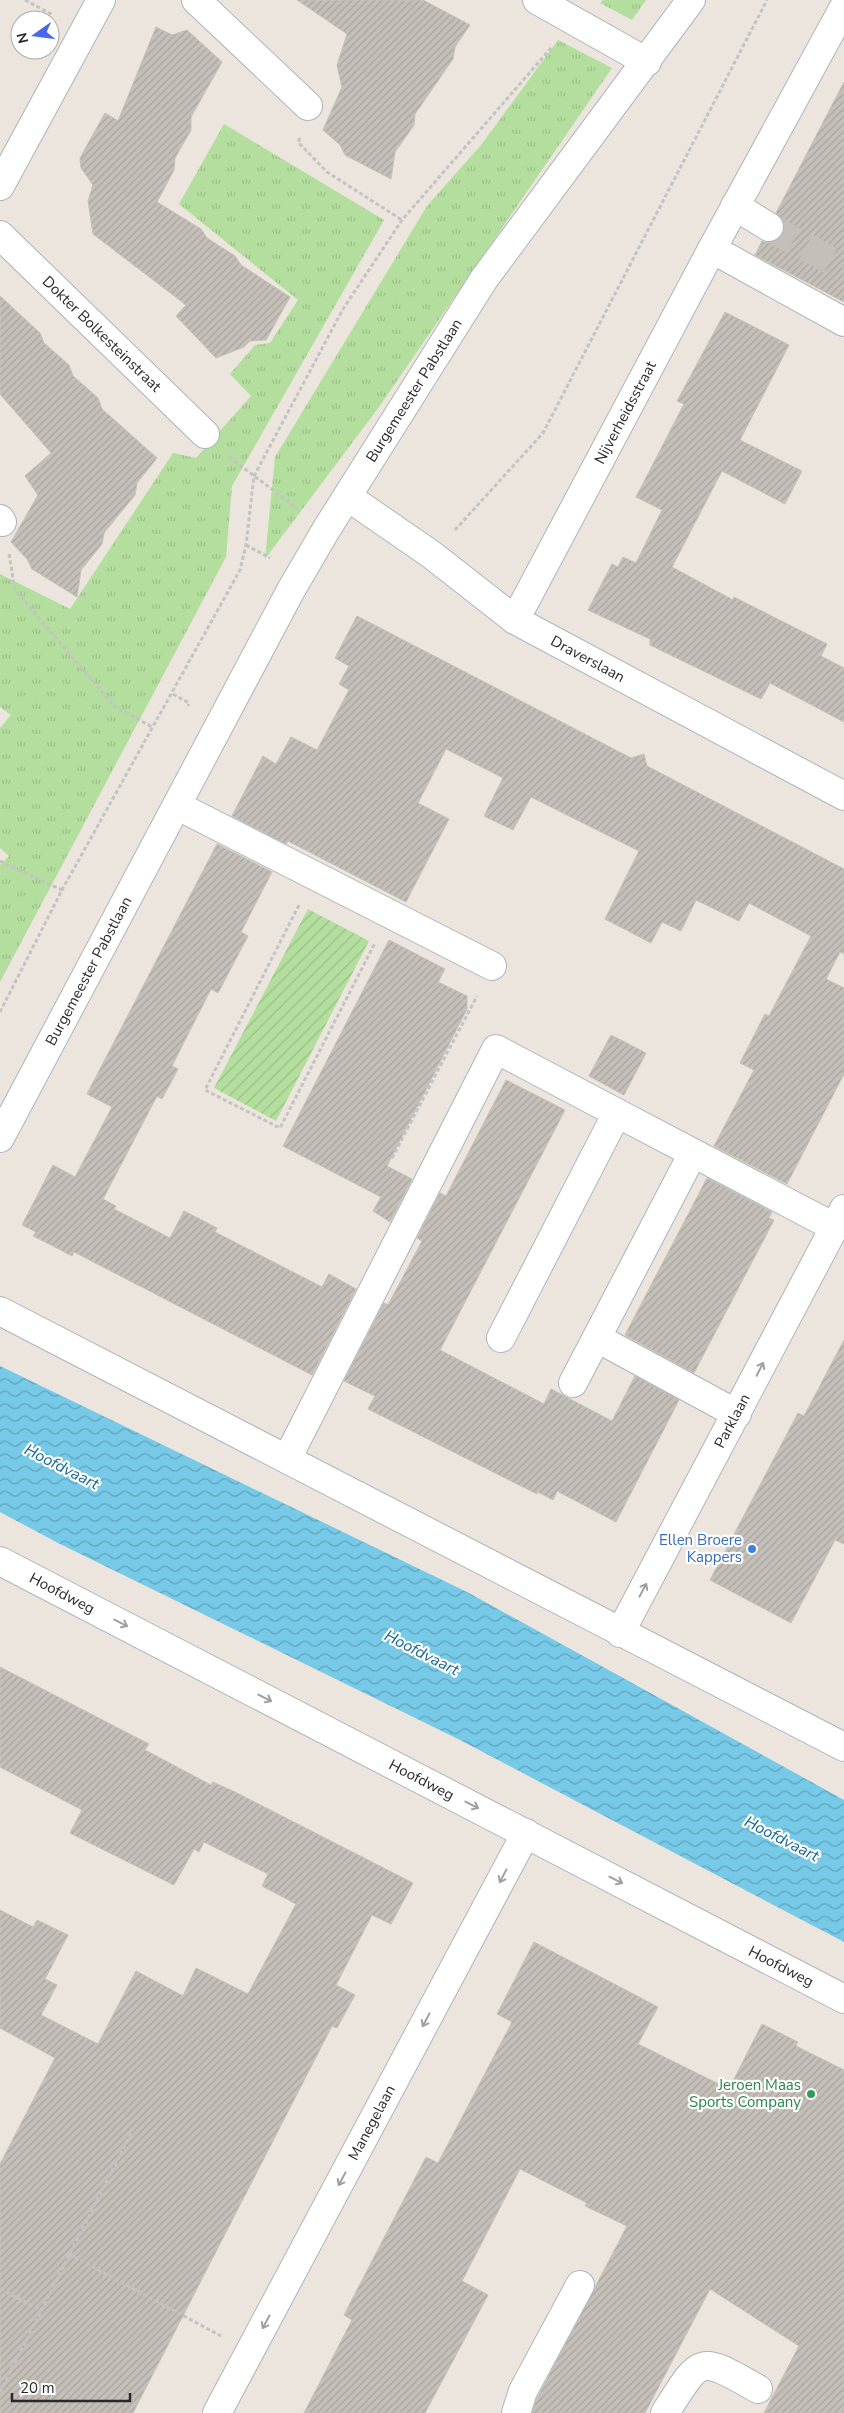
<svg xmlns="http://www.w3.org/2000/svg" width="844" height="2413" font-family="'Nunito Sans',sans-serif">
	<defs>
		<pattern id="grass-tufts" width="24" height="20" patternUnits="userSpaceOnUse" patternTransform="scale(1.25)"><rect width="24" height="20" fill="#b3de9d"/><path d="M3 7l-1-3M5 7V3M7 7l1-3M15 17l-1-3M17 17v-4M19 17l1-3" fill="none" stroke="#9abf87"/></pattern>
		<pattern id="garden-furrows" width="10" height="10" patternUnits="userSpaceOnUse" patternTransform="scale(1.25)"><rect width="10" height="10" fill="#b3de9d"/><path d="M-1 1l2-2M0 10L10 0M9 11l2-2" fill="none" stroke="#9abf87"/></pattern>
		<pattern id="water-waves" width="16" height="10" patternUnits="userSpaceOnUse" patternTransform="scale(1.25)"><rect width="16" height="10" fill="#76c9e7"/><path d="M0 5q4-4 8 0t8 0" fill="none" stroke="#61a3bb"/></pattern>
		<pattern id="building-hatch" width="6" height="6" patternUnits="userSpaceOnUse" patternTransform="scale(1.25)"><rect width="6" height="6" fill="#c4bfb8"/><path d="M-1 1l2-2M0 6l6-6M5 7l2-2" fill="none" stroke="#a9a49e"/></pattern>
	</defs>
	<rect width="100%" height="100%" fill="#ebe5dd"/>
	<!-- grass -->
	<path fill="url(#grass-tufts)" d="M 603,0 L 646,0 L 632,20 L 600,3 Z
		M 558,40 L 612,68 L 379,407 L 265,559 L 275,457 L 427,206 L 481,145 Z
		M 224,124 L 384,220 L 232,486 L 226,557 L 0,982 L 0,865 L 9,856 L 0,848 L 0,728 L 11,715 L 0,707 L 0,574 L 70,609 L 173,453 L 196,458 L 251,396 L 230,374 L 255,345 L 270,343 L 298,300 L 179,204 Z"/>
	<!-- garden -->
	<path fill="url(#garden-furrows)" d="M 308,909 L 369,941 L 276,1121 L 214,1088 Z"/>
	<!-- water -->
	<path fill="url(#water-waves)" d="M 0,1366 L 467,1592 L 844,1800 L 844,1942 L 458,1739 L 60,1544 L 0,1512 Z"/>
	<!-- building -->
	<path fill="url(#building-hatch)" stroke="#c6c1b7" d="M 297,0 L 423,0 L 470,25 L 455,47 L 453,59 L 415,114 L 414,125 L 395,152 L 391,179 L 345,155 L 340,145 L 323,130 L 342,87 L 337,65 L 347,34 Z
		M 156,27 L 172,35 L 187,30 L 222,62 L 191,117 L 191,130 L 175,158 L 174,170 L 157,202 L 201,229 L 207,238 L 235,256 L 241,265 L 290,297 L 266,340 L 250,341 L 244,347 L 216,358 L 176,316 L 186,305 L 93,234 L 88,201 L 93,185 L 81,168 L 80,158 L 105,113 L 118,121 Z
		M 844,82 L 844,302 L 755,255 L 762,241 L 769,243 L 776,241 L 782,235 L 785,228 L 783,220 L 776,213 Z
		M 0,296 L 40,333 L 44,343 L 69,365 L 73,376 L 98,398 L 102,409 L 157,458 L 137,483 L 135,495 L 104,533 L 102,544 L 81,570 L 77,597 L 32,569 L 27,559 L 11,542 L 38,495 L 25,476 L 51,453 L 0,394 Z
		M 725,312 L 789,345 L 740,440 L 802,471 L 785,504 L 722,471 L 672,567 L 733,600 L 734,597 L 827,644 L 821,656 L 844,668 L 844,722 L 770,683 L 761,699 L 650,645 L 650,639 L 588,610 L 612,564 L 618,567 L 623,557 L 636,563 L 662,510 L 636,497 L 684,404 L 677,401 Z
		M 357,616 L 631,758 L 644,754 L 647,766 L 844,869 L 844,954 L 840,952 L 826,979 L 844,988 L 844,1074 L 787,1184 L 714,1146 L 754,1070 L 740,1063 L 765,1014 L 769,1016 L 811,936 L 749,903 L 739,921 L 696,900 L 681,931 L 662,922 L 651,943 L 605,919 L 639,851 L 531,797 L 513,830 L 484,816 L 503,778 L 446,749 L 418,803 L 449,819 L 406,902 L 288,841 L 286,844 L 232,816 L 263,756 L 276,764 L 291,737 L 317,750 L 349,690 L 339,684 L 349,666 L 335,658 Z
		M 217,844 L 272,872 L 241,932 L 248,936 L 218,993 L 211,989 L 172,1066 L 178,1069 L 162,1099 L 157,1096 L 103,1199 L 116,1206 L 114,1209 L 170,1238 L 184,1211 L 217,1228 L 215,1232 L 322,1287 L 329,1274 L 356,1289 L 312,1375 L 74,1252 L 72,1256 L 53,1246 L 33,1236 L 36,1232 L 22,1225 L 53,1165 L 75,1177 L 112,1107 L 87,1094 Z
		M 389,940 L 445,969 L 438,982 L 467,996 L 467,1009 L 387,1166 L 412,1179 L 390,1222 L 373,1211 L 381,1197 L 283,1146 Z
		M 611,1035 L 646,1053 L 624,1095 L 589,1076 Z
		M 506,1080 L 565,1110 L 440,1350 L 544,1404 L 551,1389 L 612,1421 L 635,1376 L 679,1400 L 616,1522 L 557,1491 L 553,1500 L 538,1492 L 537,1494 L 368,1409 L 375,1396 L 344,1381 L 384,1303 L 388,1305 L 422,1241 L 417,1238 L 440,1193 L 446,1196 Z
		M 707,1178 L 772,1212 L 769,1218 L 774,1220 L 694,1373 L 625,1335 Z
		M 844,1340 L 844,1544 L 835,1540 L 791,1623 L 710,1580 L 798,1413 L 804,1416 Z
		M 0,1667 L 149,1744 L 145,1750 L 211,1785 L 213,1782 L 235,1792 L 413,1883 L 391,1924 L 372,1915 L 336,1985 L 355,1995 L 337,2028 L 332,2026 L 133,2413 L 0,2413 L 0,2164 L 55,2058 L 0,2028 L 0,1910 L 33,1927 L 37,1920 L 68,1935 L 45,1979 L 57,1985 L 41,2015 L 98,2044 L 136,1971 L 183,1996 L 196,1968 L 248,1994 L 296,1904 L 262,1886 L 268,1874 L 204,1842 L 199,1852 L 194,1849 L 174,1885 L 70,1833 L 82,1810 L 0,1767 Z
		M 534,1942 L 658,2007 L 638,2044 L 729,2089 L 762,2024 L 798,2042 L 796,2046 L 844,2070 L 844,2413 L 764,2413 L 799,2346 L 710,2289 L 645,2413 L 532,2413 L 536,2400 L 627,2226 L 585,2206 L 587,2203 L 520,2169 L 462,2281 L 488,2295 L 425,2413 L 304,2413 L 352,2320 L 344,2315 L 426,2157 L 438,2163 L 512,2022 L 497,2014 Z"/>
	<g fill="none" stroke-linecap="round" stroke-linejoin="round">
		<!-- minor-tunnel -->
		<path stroke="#c4c0b9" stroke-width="28" stroke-dasharray="28 14" stroke-linecap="butt" d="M 769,227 L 844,268"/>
		<defs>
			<g id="minor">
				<path d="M 196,0 L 308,106"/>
				<path d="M 537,0 L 647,62"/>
				<path d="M 0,186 L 101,0"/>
				<path d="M 735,206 L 769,227"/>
				<path id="s1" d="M 0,235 L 205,434"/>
				<path d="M 712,249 L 844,322"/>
				<path id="s2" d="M 348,497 L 432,555 L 515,620 L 844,796"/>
				<path d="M 0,519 L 2,522"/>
				<path id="s3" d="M 515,620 L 712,249 L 844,7"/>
				<path d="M 178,806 L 492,966"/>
				<path d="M 617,1113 L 834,1227"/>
				<path id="s4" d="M 0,1138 L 291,590 L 326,530 L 484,279 L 691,0"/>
				<path d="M 0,1311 L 844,1747"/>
				<path d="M 597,1338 L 737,1414"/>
				<path d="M 573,1383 L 693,1153"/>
				<path d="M 287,1459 L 496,1049 L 617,1113 L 501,1338"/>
				<path id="s5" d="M 0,1561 L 844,1999"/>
				<path id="s6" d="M 620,1633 L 844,1209"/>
				<path id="s7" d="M 217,2413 L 526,1833"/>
				<path d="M 516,2413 L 523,2391 L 580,2285"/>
				<path d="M 665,2413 C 702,2355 698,2355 758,2389"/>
			</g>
		</defs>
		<!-- minor casing -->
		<use href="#minor" stroke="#b0b3bd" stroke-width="30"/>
		<!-- path -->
		<path stroke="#c3c3c3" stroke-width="3" stroke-dasharray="4 2.5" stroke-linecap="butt" d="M 25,0 L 53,15
			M 300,138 L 298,142 L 327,172 L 402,220
			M 229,457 L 298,509
			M 455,530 L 543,433 L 767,0
			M 246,545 L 270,558
			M 9,554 L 15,590 L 114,706 L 152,727
			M 173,694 L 189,703 L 188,706
			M 0,861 L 62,890
			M 299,905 L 205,1090 L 280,1128 L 375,943
			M 0,1012 L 62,890 L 240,570 L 246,545 L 254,476 L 343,309 L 402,220 L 551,48
			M 392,1158 L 477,996
			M 69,2254 L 221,2336
			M 0,2289 L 41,2310
			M 0,2392 L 133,2129"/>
		<!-- minor -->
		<use href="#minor" stroke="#fff" stroke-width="28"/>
	</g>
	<!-- one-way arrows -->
	<defs><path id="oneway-shaft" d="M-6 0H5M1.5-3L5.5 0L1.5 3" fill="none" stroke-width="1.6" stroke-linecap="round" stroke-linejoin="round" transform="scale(1.25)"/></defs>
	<g stroke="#9f9f9f">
		<use href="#oneway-shaft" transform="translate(760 1369) rotate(-63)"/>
		<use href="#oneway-shaft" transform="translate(643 1590) rotate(-62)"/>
		<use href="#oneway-shaft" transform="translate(121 1623) rotate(27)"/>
		<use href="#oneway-shaft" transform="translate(265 1698) rotate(27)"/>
		<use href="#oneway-shaft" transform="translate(472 1805) rotate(27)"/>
		<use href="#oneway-shaft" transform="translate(503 1876) rotate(118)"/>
		<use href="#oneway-shaft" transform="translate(616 1880) rotate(27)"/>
		<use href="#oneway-shaft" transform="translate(426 2020) rotate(118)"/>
		<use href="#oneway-shaft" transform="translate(342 2179) rotate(118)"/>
		<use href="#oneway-shaft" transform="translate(266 2322) rotate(118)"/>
	</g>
	<!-- markers -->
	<circle fill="#3f7fe0" stroke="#fff" stroke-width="2" cx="752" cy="1549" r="5"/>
	<circle fill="#2e9e5b" stroke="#fff" stroke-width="2" cx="811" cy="2094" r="5"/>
	<g text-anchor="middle" stroke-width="4.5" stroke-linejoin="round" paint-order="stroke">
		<!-- street labels -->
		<g font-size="15" fill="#2a2a2a" stroke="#fff">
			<text dy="5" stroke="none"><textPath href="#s1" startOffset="142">Dokter Bolkesteinstraat</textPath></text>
			<text dy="5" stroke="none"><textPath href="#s4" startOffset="855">Burgemeester Pabstlaan</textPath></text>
			<text dy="5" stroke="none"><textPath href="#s3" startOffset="235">Nijverheidsstraat</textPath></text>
			<text dy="5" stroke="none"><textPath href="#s2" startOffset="290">Draverslaan</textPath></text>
			<text dy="5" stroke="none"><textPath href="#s4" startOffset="189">Burgemeester Pabstlaan</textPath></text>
			<text dy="5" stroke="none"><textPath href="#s6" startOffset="240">Parklaan</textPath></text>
			<text dy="5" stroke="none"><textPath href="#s5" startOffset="70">Hoofdweg</textPath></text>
			<text dy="5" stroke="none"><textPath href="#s5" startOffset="475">Hoofdweg</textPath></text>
			<text dy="5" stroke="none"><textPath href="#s5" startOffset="880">Hoofdweg</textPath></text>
			<text dy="5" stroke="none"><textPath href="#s7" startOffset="329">Manegelaan</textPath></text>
		</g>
		<!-- shop labels -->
		<g font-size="15" fill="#366cbe" stroke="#fff" text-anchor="end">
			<text x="742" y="1545">Ellen Broere<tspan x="742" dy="17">Kappers</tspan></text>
		</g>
		<!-- leisure labels -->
		<g font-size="15" fill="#27864d" stroke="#fff" text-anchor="end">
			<text x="801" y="2090">Jeroen Maas<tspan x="801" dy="17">Sports Company</tspan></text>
		</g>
		<!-- water labels -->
		<g font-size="16" font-style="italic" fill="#166892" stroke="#fff">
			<text transform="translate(62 1466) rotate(27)" y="6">Hoofdvaart</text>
			<text transform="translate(422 1652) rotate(27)" y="6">Hoofdvaart</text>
			<text transform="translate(782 1838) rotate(27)" y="6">Hoofdvaart</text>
		</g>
	</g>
	<!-- north arrow -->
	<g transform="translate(35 35) rotate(256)"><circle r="24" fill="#ffffff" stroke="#aaaaaa"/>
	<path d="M0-4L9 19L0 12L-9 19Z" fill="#4767ee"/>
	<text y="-8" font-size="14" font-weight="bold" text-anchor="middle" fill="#2a2a2a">N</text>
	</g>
	<!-- scale -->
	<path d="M12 2393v8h118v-8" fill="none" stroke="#2a2a2a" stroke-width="2.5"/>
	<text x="20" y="2393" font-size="15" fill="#2a2a2a" stroke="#ffffff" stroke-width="4" paint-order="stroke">20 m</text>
</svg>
